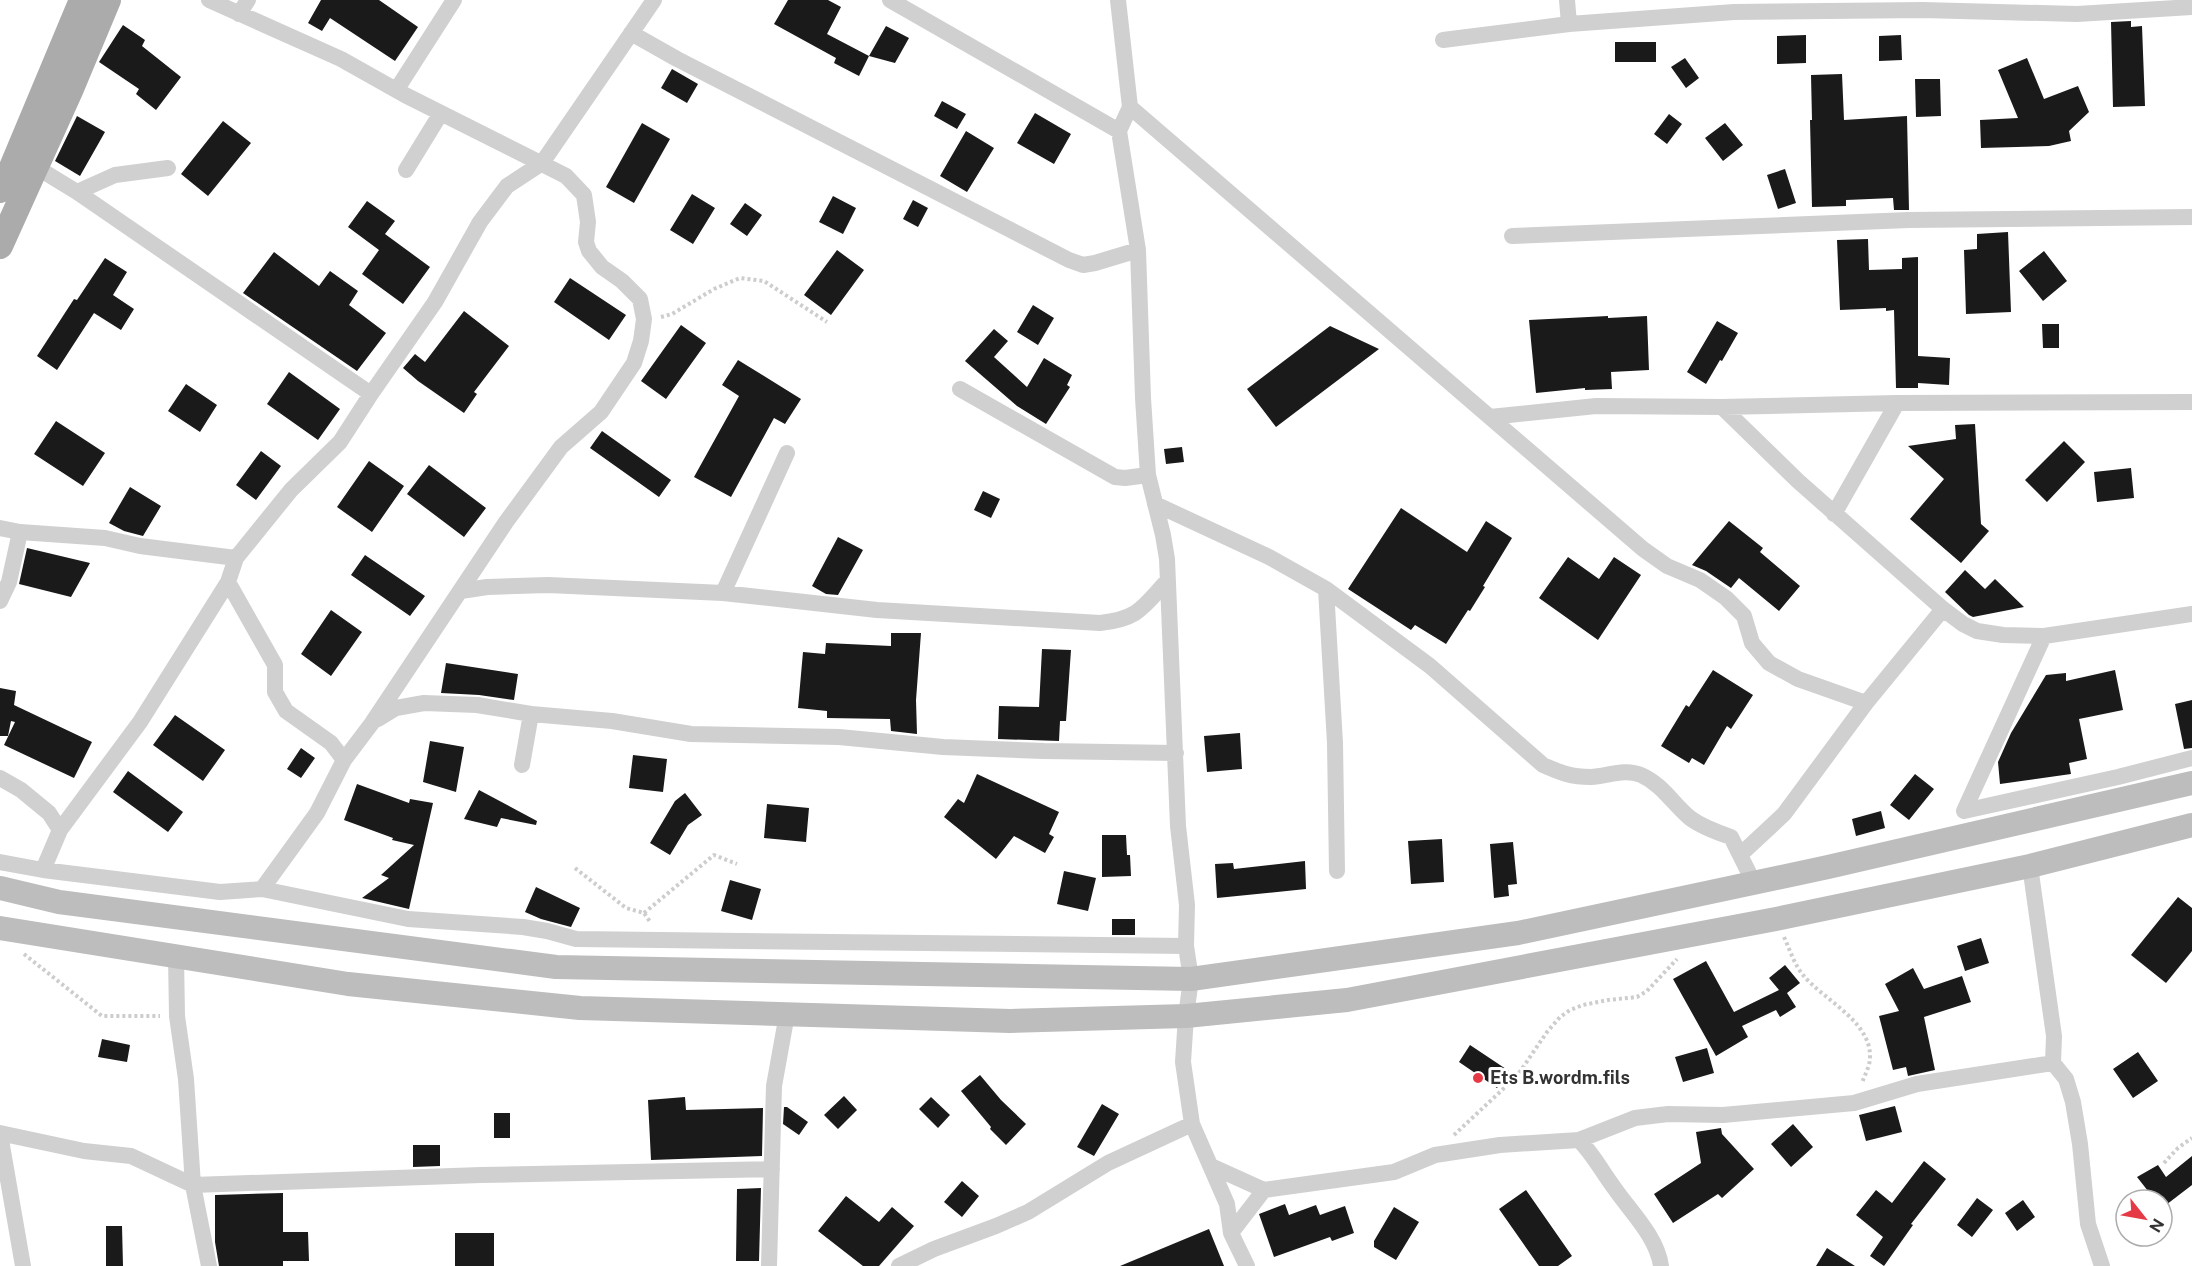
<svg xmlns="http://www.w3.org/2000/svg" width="2192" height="1266" font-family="'Public Sans',sans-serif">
	<rect width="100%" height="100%" fill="#fff"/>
	<!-- building -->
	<path fill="#1a1a1a" d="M 321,0 L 379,0 L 418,27 L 395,61 L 330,18 L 322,31 L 308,23 Z
		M 788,0 L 828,0 L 841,7 L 827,34 L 869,56 L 859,76 L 834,63 L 836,58 L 774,24 Z
		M 2131,21 L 2131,27 L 2142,26 L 2145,106 L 2113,107 L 2111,22 Z
		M 123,25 L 145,40 L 142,46 L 181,77 L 156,110 L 136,94 L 139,89 L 99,62 Z
		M 886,26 L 909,38 L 895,63 L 869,56 Z
		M 1806,35 L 1806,63 L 1777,64 L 1777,36 Z
		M 1901,35 L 1902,60 L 1879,61 L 1879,36 Z
		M 1615,42 L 1656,42 L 1656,62 L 1615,62 Z
		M 1685,58 L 1699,78 L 1686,88 L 1671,67 Z
		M 2027,58 L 2044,99 L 2078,86 L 2089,112 L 2069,131 L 2071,141 L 2049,146 L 1981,148 L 1980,120 L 2018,118 L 1998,70 Z
		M 672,69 L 698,84 L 687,103 L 661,88 Z
		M 1842,74 L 1844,120 L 1907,116 L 1909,210 L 1894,210 L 1893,198 L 1846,200 L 1846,206 L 1812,207 L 1810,120 L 1812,120 L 1811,75 Z
		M 1915,79 L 1940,79 L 1941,116 L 1916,117 Z
		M 942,101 L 966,114 L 957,129 L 934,116 Z
		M 1035,113 L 1071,134 L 1054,164 L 1017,143 Z
		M 1669,114 L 1682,124 L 1667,144 L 1654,134 Z
		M 77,116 L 105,132 L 80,176 L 55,161 Z
		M 223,121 L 251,143 L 208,196 L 181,174 Z
		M 642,123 L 670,139 L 634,203 L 606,187 Z
		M 1725,123 L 1743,145 L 1723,161 L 1705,138 Z
		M 966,131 L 994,148 L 967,192 L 940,176 Z
		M 1785,169 L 1796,203 L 1778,209 L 1767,175 Z
		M 692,194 L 715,208 L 693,244 L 670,230 Z
		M 833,196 L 856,208 L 843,234 L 819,222 Z
		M 913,200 L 928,208 L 918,227 L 903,219 Z
		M 367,201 L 395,221 L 385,234 L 430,267 L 403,304 L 362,274 L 379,250 L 348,227 Z
		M 745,203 L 762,215 L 747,236 L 730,224 Z
		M 2008,232 L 2011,312 L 1966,314 L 1964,250 L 1977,249 L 1977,234 Z
		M 1868,239 L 1869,270 L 1902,269 L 1902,258 L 1918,257 L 1918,356 L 1950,358 L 1949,385 L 1918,383 L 1918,388 L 1896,388 L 1894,310 L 1886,311 L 1886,308 L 1840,310 L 1837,240 Z
		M 837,250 L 864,270 L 831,315 L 804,295 Z
		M 2044,251 L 2067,281 L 2043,301 L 2019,271 Z
		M 274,252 L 319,286 L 330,271 L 358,291 L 349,305 L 386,333 L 357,371 L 243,293 Z
		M 105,258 L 127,272 L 113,295 L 134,309 L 121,330 L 94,313 L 57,370 L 37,356 L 74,299 L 77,300 Z
		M 570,278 L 626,315 L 609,340 L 554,302 Z
		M 1033,305 L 1054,318 L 1038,345 L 1017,332 Z
		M 464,311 L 509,346 L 474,392 L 477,394 L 464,413 L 418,381 L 403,368 L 415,354 L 425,362 Z
		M 1608,316 L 1608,318 L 1647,316 L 1649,370 L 1611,372 L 1612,389 L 1585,390 L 1585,388 L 1536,393 L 1529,320 Z
		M 1717,321 L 1738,333 L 1722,361 L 1720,360 L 1706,384 L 1687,372 Z
		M 2042,324 L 2059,324 L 2059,348 L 2043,348 Z
		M 681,325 L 706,343 L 666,399 L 641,381 Z
		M 1330,326 L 1379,349 L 1276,427 L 1247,389 Z
		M 994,329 L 1008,341 L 994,357 L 1027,387 L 1044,358 L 1072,375 L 1067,385 L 1070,387 L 1046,424 L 1017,406 L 965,361 Z
		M 738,360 L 801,399 L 785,424 L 774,418 L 731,497 L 694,477 L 739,396 L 722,385 Z
		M 289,372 L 340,409 L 318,440 L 267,404 Z
		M 186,384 L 217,405 L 200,432 L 168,411 Z
		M 56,421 L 105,453 L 83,486 L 34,454 Z
		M 1975,424 L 1981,524 L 1989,531 L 1961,563 L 1910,519 L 1944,479 L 1908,446 L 1956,439 L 1955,425 Z
		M 602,431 L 671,480 L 659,497 L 590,448 Z
		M 2064,441 L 2085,462 L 2047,502 L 2025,480 Z
		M 1182,447 L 1184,462 L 1166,464 L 1164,449 Z
		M 261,451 L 281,466 L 256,500 L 236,485 Z
		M 369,461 L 404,486 L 372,532 L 337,507 Z
		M 429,465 L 486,508 L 464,537 L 407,494 Z
		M 2131,468 L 2134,498 L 2097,502 L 2094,472 Z
		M 130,487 L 161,506 L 143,536 L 124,531 L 109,523 Z
		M 983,491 L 1000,499 L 991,518 L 974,510 Z
		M 1401,508 L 1467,552 L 1486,521 L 1512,538 L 1483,586 L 1485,587 L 1470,611 L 1468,610 L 1446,644 L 1415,625 L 1411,630 L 1348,589 Z
		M 1729,521 L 1763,548 L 1760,552 L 1800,586 L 1779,611 L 1739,578 L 1731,588 L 1706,571 L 1692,565 Z
		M 838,537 L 863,550 L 838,595 L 826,594 L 812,586 Z
		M 27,548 L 90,563 L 71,597 L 19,584 Z
		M 365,555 L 425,596 L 410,616 L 351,575 Z
		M 1568,557 L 1599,579 L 1614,557 L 1641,575 L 1598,640 L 1539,598 Z
		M 1965,570 L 1985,589 L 1995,579 L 2024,607 L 1973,617 L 1969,615 L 1945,592 Z
		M 331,610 L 362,632 L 331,676 L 301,654 Z
		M 891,633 L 921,633 L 916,700 L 917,734 L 891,731 L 890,719 L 827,718 L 827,711 L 798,708 L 803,652 L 825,654 L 826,643 L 891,646 Z
		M 1042,649 L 1071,650 L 1066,721 L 1060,721 L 1059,741 L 998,739 L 999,706 L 1039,707 Z
		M 446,663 L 518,674 L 514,700 L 479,695 L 441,693 Z
		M 1713,670 L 1753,695 L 1731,729 L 1727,726 L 1704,765 L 1692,758 L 1689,763 L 1661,746 L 1686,705 L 1689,707 Z
		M 2115,670 L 2123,710 L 2079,719 L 2087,759 L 2069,763 L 2071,774 L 2000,784 L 1998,762 L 2011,733 L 2046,675 L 2066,673 L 2066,681 Z
		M 0,688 L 16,691 L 14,705 L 92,742 L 74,778 L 4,745 L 15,722 L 11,721 L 8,736 L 0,736 Z
		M 2192,700 L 2192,748 L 2184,749 L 2175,704 Z
		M 175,715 L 225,750 L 203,781 L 153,745 Z
		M 1240,733 L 1242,769 L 1207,772 L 1204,736 Z
		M 430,741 L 464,747 L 456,792 L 423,782 Z
		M 301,748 L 315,758 L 301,778 L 287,769 Z
		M 633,755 L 667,759 L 663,792 L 629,788 Z
		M 128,771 L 183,812 L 168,832 L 113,792 Z
		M 977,774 L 1059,812 L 1049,834 L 1054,837 L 1045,853 L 1014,836 L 996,859 L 944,817 L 958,799 L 964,803 Z
		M 1915,774 L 1934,789 L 1909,820 L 1890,805 Z
		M 357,784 L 409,803 L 410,799 L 433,803 L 409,909 L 362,898 L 389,878 L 381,875 L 414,845 L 392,840 L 393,838 L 344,820 Z
		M 479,790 L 537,821 L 536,825 L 501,818 L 497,827 L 464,819 Z
		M 685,793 L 702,815 L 688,825 L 670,855 L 650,843 L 675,801 Z
		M 767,804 L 809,808 L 806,842 L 764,838 Z
		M 1881,811 L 1885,828 L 1856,836 L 1852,819 Z
		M 1102,835 L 1126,835 L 1127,855 L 1130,855 L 1131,876 L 1102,877 Z
		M 1442,839 L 1444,882 L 1411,884 L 1408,841 Z
		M 1513,842 L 1517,884 L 1508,885 L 1509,896 L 1494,898 L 1490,844 Z
		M 1305,861 L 1306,889 L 1217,898 L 1215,864 L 1233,863 L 1234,869 Z
		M 1064,871 L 1096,878 L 1088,911 L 1057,904 Z
		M 730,880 L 761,889 L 752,920 L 721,911 Z
		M 536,887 L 580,908 L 571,927 L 541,919 L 525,912 Z
		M 2178,897 L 2192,908 L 2192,951 L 2166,983 L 2131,955 Z
		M 1112,919 L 1135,919 L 1135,935 L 1112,935 Z
		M 1981,938 L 1989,963 L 1965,971 L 1957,946 Z
		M 1706,961 L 1734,1012 L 1779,990 L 1769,978 L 1785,965 L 1800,983 L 1787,993 L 1796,1007 L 1780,1017 L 1776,1010 L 1742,1026 L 1748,1037 L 1716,1056 L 1673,979 Z
		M 1913,968 L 1924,989 L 1962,976 L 1971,1002 L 1924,1017 L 1935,1070 L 1908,1076 L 1906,1067 L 1893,1070 L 1879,1016 L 1899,1011 L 1885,984 Z
		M 102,1039 L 130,1045 L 127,1062 L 98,1057 Z
		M 1470,1045 L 1509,1071 L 1497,1088 L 1459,1062 Z
		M 1707,1048 L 1714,1073 L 1683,1082 L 1675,1057 Z
		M 2138,1052 L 2158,1081 L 2133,1098 L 2113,1069 Z
		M 980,1075 L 1001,1100 L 1026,1124 L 1006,1145 L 990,1129 L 991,1127 L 961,1091 Z
		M 844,1096 L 857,1110 L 838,1129 L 824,1115 Z
		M 685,1097 L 686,1110 L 763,1108 L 762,1156 L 651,1160 L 648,1100 Z
		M 931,1097 L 950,1115 L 938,1128 L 919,1109 Z
		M 1102,1104 L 1119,1114 L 1094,1156 L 1077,1147 Z
		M 1895,1106 L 1902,1132 L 1866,1141 L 1859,1115 Z
		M 784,1107 L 787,1107 L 808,1122 L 799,1135 L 783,1124 Z
		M 494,1113 L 510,1113 L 510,1138 L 494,1138 Z
		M 1793,1124 L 1813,1147 L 1791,1167 L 1771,1144 Z
		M 1721,1128 L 1722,1134 L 1754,1169 L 1722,1198 L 1718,1194 L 1673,1223 L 1654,1194 L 1701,1163 L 1696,1132 Z
		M 413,1145 L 440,1145 L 440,1166 L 413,1167 Z
		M 2192,1156 L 2192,1185 L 2162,1208 L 2162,1200 L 2155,1200 L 2137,1177 L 2158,1165 L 2166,1177 Z
		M 1924,1161 L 1946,1179 L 1911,1224 L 1913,1225 L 1884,1266 L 1870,1256 L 1883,1237 L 1856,1215 L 1876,1190 L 1892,1203 Z
		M 962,1181 L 979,1196 L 962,1217 L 944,1202 Z
		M 761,1188 L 759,1261 L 736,1261 L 737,1189 Z
		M 1526,1190 L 1572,1256 L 1558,1266 L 1539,1266 L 1499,1209 Z
		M 283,1193 L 283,1232 L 308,1232 L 309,1261 L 283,1261 L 283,1266 L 219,1266 L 215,1242 L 215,1195 Z
		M 846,1196 L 879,1222 L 892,1207 L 914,1226 L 879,1266 L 863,1266 L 818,1231 Z
		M 1977,1198 L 1993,1210 L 1972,1237 L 1957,1225 Z
		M 2023,1200 L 2035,1217 L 2017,1231 L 2005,1213 Z
		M 1285,1204 L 1289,1215 L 1316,1205 L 1320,1215 L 1345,1206 L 1354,1233 L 1332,1241 L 1330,1237 L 1274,1257 L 1259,1214 Z
		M 1394,1207 L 1419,1222 L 1396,1260 L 1374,1247 L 1374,1241 Z
		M 106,1226 L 122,1226 L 123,1266 L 106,1266 Z
		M 1209,1229 L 1224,1266 L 1120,1266 Z
		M 455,1233 L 494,1233 L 494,1266 L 455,1266 Z
		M 1827,1248 L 1855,1266 L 1816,1266 Z"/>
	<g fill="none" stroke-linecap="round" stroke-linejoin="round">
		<!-- path -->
		<path stroke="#cdcdcd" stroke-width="4" stroke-dasharray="3 3" stroke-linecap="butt" d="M 661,317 L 672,314 L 714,289 L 740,278 L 764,281 L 827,322
			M 575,868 L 626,908 L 644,913 L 651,923
			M 644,913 L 714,855 L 737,864
			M 1784,937 C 1790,950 1794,964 1803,975 C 1824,1001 1878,1024 1869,1065 C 1867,1071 1864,1077 1862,1083
			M 24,954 L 102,1016 L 160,1016
			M 1454,1135 L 1517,1076 L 1547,1032 L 1560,1017 L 1570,1010 L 1583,1005 L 1608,1000 L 1637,997 L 1647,991 L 1677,959
			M 2164,1163 L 2178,1148 L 2192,1138"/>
		<!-- street -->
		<path stroke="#d0d0d0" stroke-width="16" d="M 209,0 L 341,59 L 405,95 L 566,176 L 584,195 L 588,222 L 586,242 L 589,251 L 602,267 L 622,281 L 640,299 L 644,319 L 641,341 L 634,363 L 601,412 L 561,447 L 506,522 L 372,723 L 344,760 L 317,813 L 262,889
			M 890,0 L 1119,131
			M 1118,0 L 1130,107 L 1119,131 L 1138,250 L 1143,398 L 1148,475 L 1163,535 L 1167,559 L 1178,826 L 1187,905 L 1186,946 L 1191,979 L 1186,1016 L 1183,1062 L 1192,1124 L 1227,1204 L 1231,1233 L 1247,1266
			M 1567,0 L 1569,24
			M 239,14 L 248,0
			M 631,33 L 677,59 L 1069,260 L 1083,265 L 1095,263 L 1138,250
			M 1443,40 L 1569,24 L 1734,12 L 1923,10 L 2077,14 L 2192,7
			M 397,89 L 454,0
			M 1130,107 L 1643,549 L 1667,566 L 1700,580 L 1726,598 L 1744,616 L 1752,643 L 1769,663 L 1798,679 L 1866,703
			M 36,167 L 77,192 L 371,394
			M 406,170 L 441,113
			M 77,192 L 115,175 L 168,168
			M 1512,236 L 1909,220 L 2192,217
			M 960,389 L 1115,477 L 1125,478 L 1148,475
			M 1722,407 L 1798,481 L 1943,609 L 1963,624 L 1977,631 L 2003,635 L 2044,636 L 2192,614
			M 1490,417 L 1596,406 L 1722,407 L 1897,403 L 2192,402
			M 1155,504 L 1269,557 L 1326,589 L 1430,666 L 1543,765 C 1561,773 1571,777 1591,777 C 1608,776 1625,768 1641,775 C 1662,784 1673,804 1690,818 C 1702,827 1716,832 1731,837 L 1754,883
			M 1834,514 L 1897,403
			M 0,528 L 20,532 L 105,538 L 140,546 L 236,558
			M 228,582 L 275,665 L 275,692 L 286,711 L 331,743 L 344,760
			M 1326,589 L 1335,743 L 1337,871
			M 461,591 L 487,587 L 548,585 L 723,593 L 877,610 L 1100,623 C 1139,619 1143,607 1168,580
			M 723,593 L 787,453
			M 0,601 L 9,582 L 20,532
			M 378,719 L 396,708 L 424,703 L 477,705 L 531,714 L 612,721 L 691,734 L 839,737 L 943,747 L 1044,751 L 1176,753
			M 522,765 L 531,714
			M 0,778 L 21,790 L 49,813 L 60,830
			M 1964,811 L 2118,777 L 2192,758
			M 1964,811 L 2044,636
			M 1740,855 L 1784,814 L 1866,703 L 1943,609
			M 0,862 L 43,870 L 220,892 L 262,889 L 408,919 L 523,927 L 547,931 L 576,939 L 1186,946
			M 2030,866 L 2054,1036 L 2053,1063 L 2066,1079 L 2073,1102 L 2080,1144 L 2088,1224 L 2102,1266
			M 43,870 L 60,830 L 140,722 L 228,582 L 236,558 L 291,490 L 340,442 L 371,394 L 435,302 L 480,222 L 507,186 L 542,163 L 654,0
			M 176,956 L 177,1016 L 186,1079 L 193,1185 L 209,1266
			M 0,1133 L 84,1151 L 131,1156 L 193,1185 L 481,1175 L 772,1169
			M 0,1134 L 23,1266
			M 1579,1140 C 1594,1155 1602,1172 1615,1189 C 1631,1212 1657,1237 1661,1266
			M 1211,1166 L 1264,1190
			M 1231,1233 L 1264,1190 L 1394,1172 L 1435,1155 L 1500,1145 L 1579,1140 L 1635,1118 L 1668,1114 L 1723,1115 L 1854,1103 L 1917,1084 L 2053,1063
			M 769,1266 L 774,1086 L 787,1014
			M 899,1266 L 934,1249 L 996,1226 L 1028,1212 L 1108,1163 L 1192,1124"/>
		<!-- secondary -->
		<path stroke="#bdbdbd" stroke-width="24" d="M 0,888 L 59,902 L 556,967 L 1191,979 L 1518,933 L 1828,867 L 2192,783
			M 0,928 L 348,984 L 580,1008 L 1010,1021 L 1186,1016 L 1347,1000 L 1776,919 L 2030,866 L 2192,825"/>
		<!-- primary -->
		<path stroke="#ababab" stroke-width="26" d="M 0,190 L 10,172 L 82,0
			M 0,246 L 70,91 L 108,0"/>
	</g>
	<!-- markers -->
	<circle fill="#e63946" stroke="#fff" stroke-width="2" cx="1478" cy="1078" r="6"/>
	<g text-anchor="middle" stroke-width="6" stroke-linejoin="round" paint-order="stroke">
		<!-- poi labels -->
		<g font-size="18" font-weight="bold" fill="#333" stroke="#fff" text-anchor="start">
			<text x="1490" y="1084">Ets B.wordm.fils</text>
		</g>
	</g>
	<!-- north arrow -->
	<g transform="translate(2144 1218) rotate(121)"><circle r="28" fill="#ffffff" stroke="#adadad" stroke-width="1.5"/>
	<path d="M0-4.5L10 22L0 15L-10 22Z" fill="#e63946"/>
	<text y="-9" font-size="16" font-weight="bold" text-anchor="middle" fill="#333333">N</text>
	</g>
</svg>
